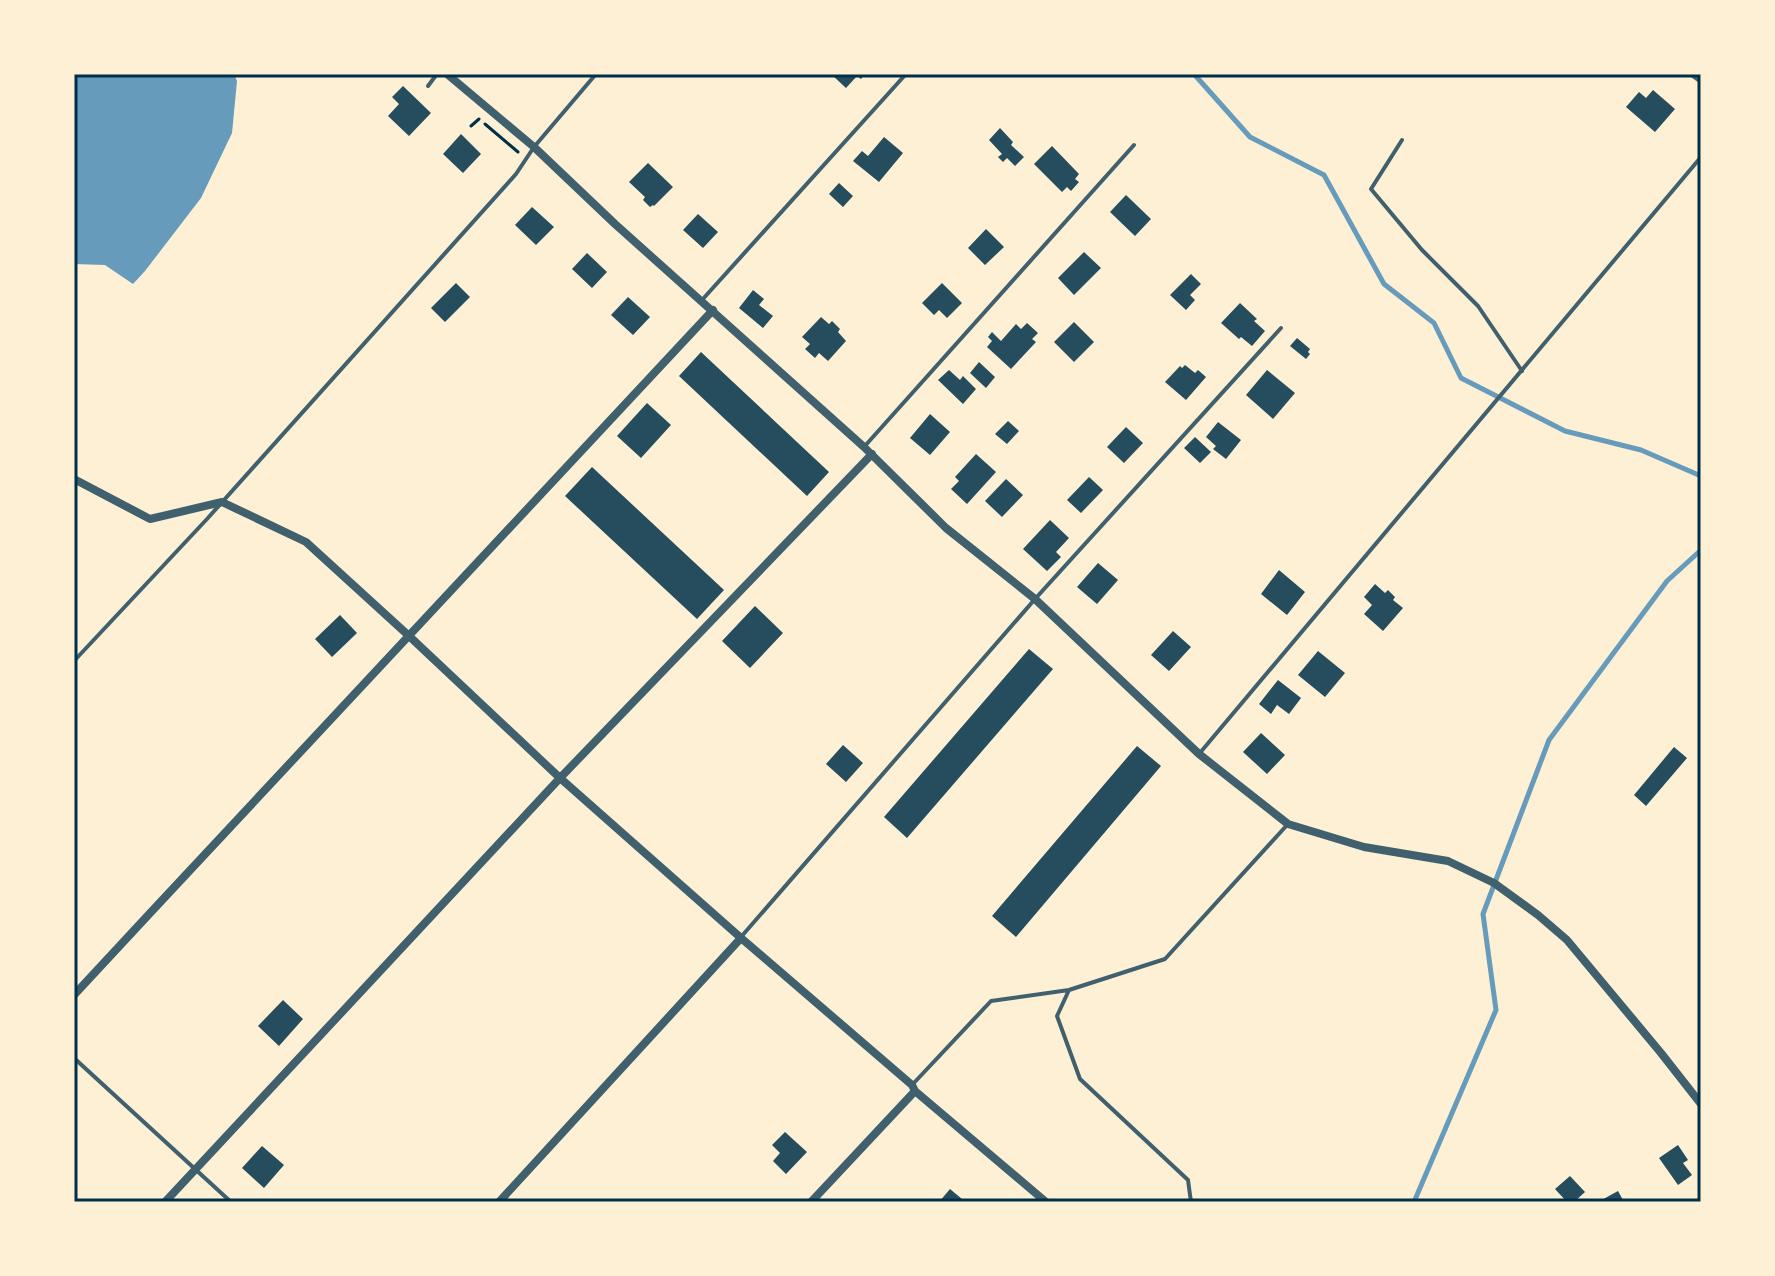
<svg xmlns="http://www.w3.org/2000/svg" width="1775" height="1276" font-family="'Open Sans',sans-serif">
	<rect width="100%" height="100%" fill="#fdf0d5"/>
	<!-- water -->
	<path fill="#669bbc" d="M 79,74 L 234,74 L 237,81 L 232,133 L 201,198 L 145,271 L 133,284 L 105,265 L 74,264 L 74,80 Z"/>
	<g fill="none" stroke-linecap="round" stroke-linejoin="round">
		<!-- stream -->
		<path stroke="#669bbc" stroke-width="5" d="M 1194,74 L 1250,137 L 1324,175 L 1384,284 L 1434,323 L 1461,378 L 1565,431 L 1641,450 L 1701,476
			M 1414,1202 L 1496,1010 L 1483,914 L 1549,740 L 1667,581 L 1701,550"/>
	</g>
	<!-- building -->
	<path fill="#264d5e" d="M 831,74 L 865,74 L 861,79 L 857,76 L 846,88 Z
		M 403,86 L 431,113 L 409,136 L 388,116 L 399,104 L 392,97 Z
		M 1653,90 L 1675,109 L 1655,132 L 1626,107 L 1639,92 L 1646,98 Z
		M 1000,128 L 1013,142 L 1011,145 L 1024,157 L 1015,166 L 1007,158 L 1003,162 L 998,157 L 1002,154 L 989,140 Z
		M 461,134 L 481,154 L 463,173 L 443,154 Z
		M 884,137 L 903,153 L 879,182 L 853,161 L 862,151 L 868,156 Z
		M 1052,146 L 1079,174 L 1075,179 L 1079,182 L 1071,191 L 1067,187 L 1062,192 L 1034,164 Z
		M 648,163 L 673,187 L 654,206 L 653,205 L 650,207 L 643,200 L 645,197 L 629,182 Z
		M 839,183 L 853,196 L 843,207 L 829,194 Z
		M 1126,195 L 1151,219 L 1135,236 L 1110,212 Z
		M 532,207 L 554,227 L 536,245 L 515,225 Z
		M 698,214 L 718,232 L 703,248 L 683,230 Z
		M 986,229 L 1004,247 L 985,265 L 968,248 Z
		M 1084,252 L 1101,268 L 1074,295 L 1058,278 Z
		M 587,253 L 607,272 L 592,288 L 572,269 Z
		M 1191,274 L 1201,284 L 1190,295 L 1195,300 L 1186,310 L 1170,295 Z
		M 456,283 L 470,297 L 445,322 L 431,308 Z
		M 942,283 L 962,303 L 947,318 L 939,310 L 934,315 L 922,303 Z
		M 753,290 L 764,299 L 759,305 L 773,316 L 763,328 L 739,308 Z
		M 628,297 L 650,317 L 633,335 L 611,315 Z
		M 1240,303 L 1257,319 L 1254,321 L 1265,331 L 1252,346 L 1241,337 L 1239,339 L 1221,323 Z
		M 821,317 L 829,324 L 832,321 L 840,329 L 838,332 L 846,341 L 828,361 L 819,353 L 815,358 L 805,349 L 810,344 L 802,337 Z
		M 1074,322 L 1094,342 L 1074,362 L 1054,342 Z
		M 1027,323 L 1038,333 L 1032,339 L 1036,342 L 1011,369 L 987,347 L 992,341 L 988,337 L 992,332 L 1001,341 L 1016,324 L 1021,329 Z
		M 1297,338 L 1310,349 L 1308,352 L 1310,354 L 1306,359 L 1290,346 Z
		M 701,352 L 829,472 L 807,496 L 679,376 Z
		M 979,362 L 995,377 L 986,388 L 970,373 Z
		M 1185,365 L 1195,373 L 1198,370 L 1206,377 L 1186,400 L 1165,382 L 1180,366 L 1182,368 Z
		M 949,370 L 960,380 L 963,376 L 976,389 L 963,404 L 938,380 Z
		M 1267,370 L 1295,393 L 1273,419 L 1246,395 Z
		M 647,403 L 671,425 L 641,458 L 617,436 Z
		M 930,414 L 950,432 L 930,455 L 910,438 Z
		M 1008,421 L 1019,431 L 1007,444 L 995,434 Z
		M 1218,422 L 1241,440 L 1226,459 L 1213,449 L 1216,446 L 1206,437 Z
		M 1126,427 L 1143,443 L 1124,463 L 1107,447 Z
		M 1195,437 L 1211,452 L 1200,463 L 1184,448 Z
		M 976,454 L 996,472 L 967,504 L 951,489 L 959,481 L 955,477 Z
		M 592,467 L 724,590 L 697,619 L 565,496 Z
		M 1089,477 L 1103,490 L 1081,513 L 1067,500 Z
		M 1006,479 L 1023,495 L 1002,517 L 985,501 Z
		M 1050,520 L 1069,538 L 1056,552 L 1061,557 L 1047,571 L 1023,549 Z
		M 1098,563 L 1118,580 L 1097,604 L 1077,587 Z
		M 1279,570 L 1305,592 L 1287,615 L 1261,594 Z
		M 1375,584 L 1385,593 L 1388,590 L 1395,597 L 1393,600 L 1403,608 L 1383,631 L 1364,614 L 1372,605 L 1364,597 Z
		M 755,606 L 783,633 L 750,668 L 722,641 Z
		M 340,615 L 357,633 L 332,657 L 315,639 Z
		M 1173,631 L 1191,647 L 1169,671 L 1151,655 Z
		M 1029,649 L 1053,669 L 907,838 L 884,817 Z
		M 1318,651 L 1345,673 L 1325,697 L 1298,675 Z
		M 1278,680 L 1301,698 L 1289,714 L 1277,705 L 1271,714 L 1259,704 Z
		M 1261,733 L 1285,755 L 1267,774 L 1243,752 Z
		M 843,745 L 863,763 L 846,782 L 826,764 Z
		M 1137,746 L 1161,766 L 1016,937 L 992,916 Z
		M 1674,747 L 1687,758 L 1646,806 L 1634,795 Z
		M 283,1000 L 303,1019 L 279,1046 L 258,1026 Z
		M 785,1132 L 807,1152 L 786,1174 L 773,1161 L 780,1153 L 772,1145 Z
		M 1678,1145 L 1688,1160 L 1683,1163 L 1692,1175 L 1678,1185 L 1659,1158 Z
		M 262,1146 L 284,1165 L 264,1188 L 242,1168 Z
		M 1570,1176 L 1585,1192 L 1574,1202 L 1567,1202 L 1555,1189 Z
		M 950,1189 L 962,1199 L 959,1202 L 939,1202 Z
		M 1618,1191 L 1624,1202 L 1598,1202 Z"/>
	<g fill="none" stroke-linecap="round" stroke-linejoin="round">
		<!-- path -->
		<path stroke="#003049" stroke-width="3" d="M 485,124 L 518,152
			M 471,126 L 479,119"/>
		<!-- service -->
		<path stroke="#3f606c" stroke-width="4" d="M 1690,74 L 1701,82
			M 428,86 L 437,74
			M 1402,140 L 1371,189 L 1422,250 L 1478,306 L 1522,371
			M 702,300 L 906,74
			M 864,447 L 1134,145
			M 74,661 L 207,519 L 516,174 L 534,147 L 596,74
			M 1199,754 L 1701,157
			M 741,937 L 1035,599 L 1281,328
			M 1069,990 L 1057,1016 L 1080,1079 L 1188,1180 L 1191,1202
			M 74,1058 L 231,1202
			M 912,1085 L 991,1001 L 1069,990 L 1165,959 L 1288,824"/>
		<!-- minor -->
		<path stroke="#3f606c" stroke-width="8" d="M 447,74 L 534,147 L 615,224 L 864,447 L 946,528 L 1035,599 L 1199,754 L 1288,824 L 1364,847 L 1448,861 L 1494,883 L 1538,915 L 1567,940 L 1661,1053 L 1701,1104
			M 74,479 L 150,519 L 222,502 L 306,542 L 408,635 L 560,778 L 741,938 L 912,1085 L 915,1091 L 1046,1202
			M 74,995 C 286,766 500,539 713,310
			M 165,1202 L 560,778 L 872,454
			M 499,1202 L 741,938
			M 811,1202 L 915,1091"/>
	</g>
	<!-- border -->
	<rect width="1775" height="1276" fill="none" stroke="#fdf0d5" stroke-width="152"/>
	<rect x="76" y="76" width="1623" height="1124" fill="none" stroke="#003049" stroke-width="3"/>
</svg>
